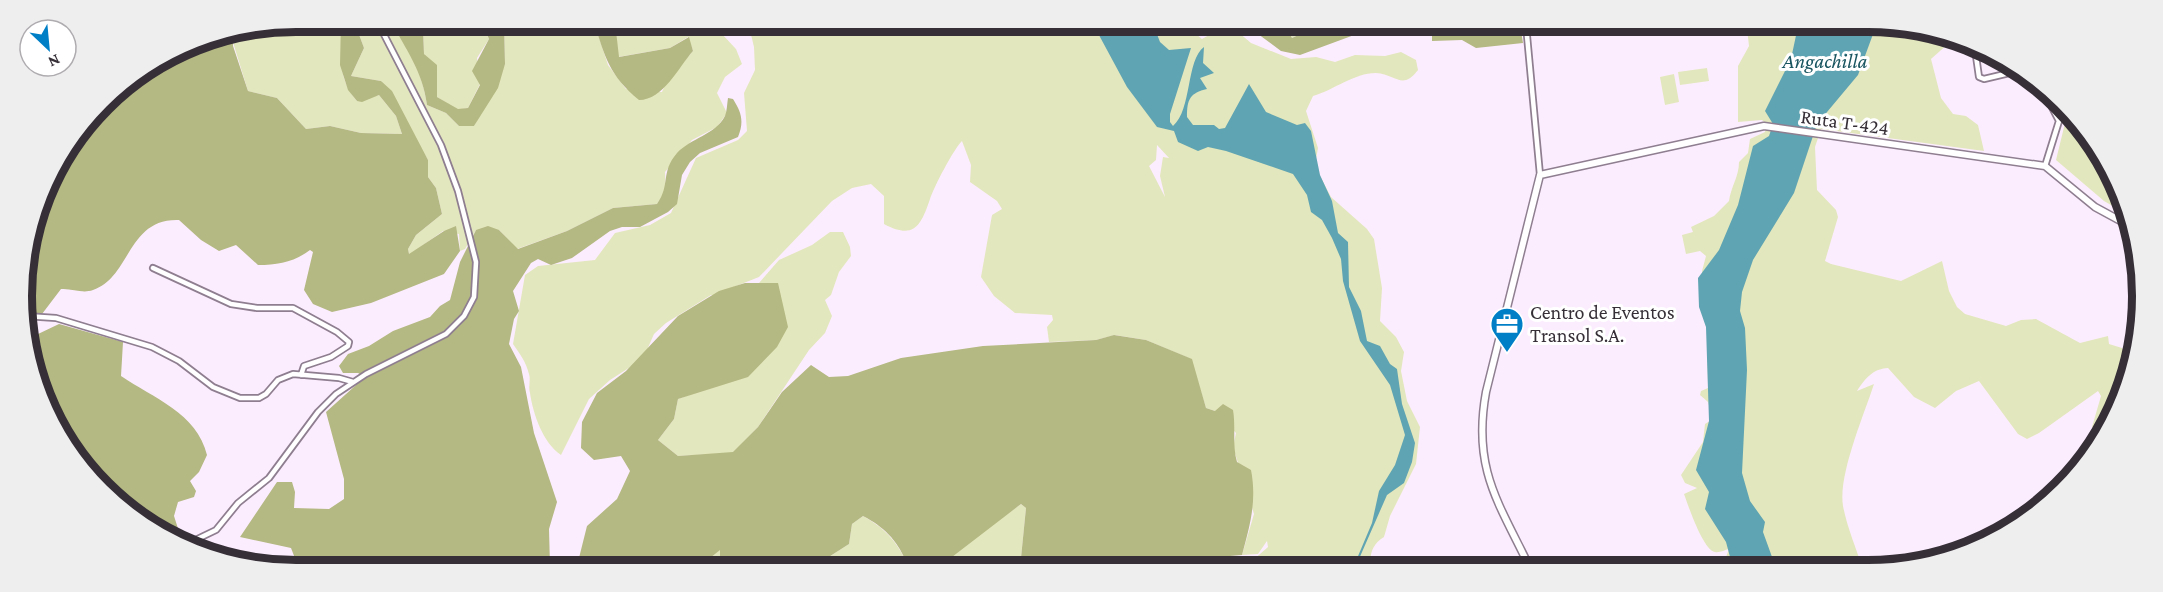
<svg xmlns="http://www.w3.org/2000/svg" width="2163" height="592" font-family="'Crimson Pro',serif">
	<rect width="100%" height="100%" fill="#fcedfe"/>
	<!-- green -->
	<path fill="#e3e7bd" fill-rule="evenodd" d="M 296,21 L 341,21 C 344,53 334,74 357,101 L 379,95 L 396,116 L 402,134 L 361,133 L 330,126 L 306,129 L 277,98 L 248,91 L 232,39 L 226,35 Z
		M 354,21 L 391,21 C 407,49 423,72 427,105 L 446,113 L 459,126 L 474,126 L 505,64 L 504,22 L 594,22 L 608,65 L 626,89 L 662,92 L 666,83 L 693,51 L 688,37 L 670,48 L 618,57 L 615,22 L 671,22 L 682,26 L 682,22 L 721,22 L 721,33 L 736,49 L 742,64 L 725,77 L 717,93 L 727,113 L 717,127 L 692,140 L 665,172 L 666,191 L 657,204 L 613,208 L 567,231 L 517,249 L 499,230 L 476,230 L 465,249 L 460,251 L 459,234 L 443,231 L 409,255 L 408,249 L 416,235 L 442,214 L 436,188 L 428,177 L 428,160 L 381,81 L 351,76 L 364,48 Z
		M 415,21 L 482,22 L 489,39 L 477,58 L 480,84 L 468,108 L 458,110 L 437,97 L 436,82 L 424,54 L 423,29 Z
		M 748,22 L 1184,24 L 1202,39 L 1216,31 L 1238,32 L 1251,43 L 1291,59 L 1316,57 L 1335,62 L 1355,55 L 1385,56 L 1401,52 L 1416,60 L 1418,70 C 1402,91 1396,74 1376,73 C 1354,73 1334,90 1313,96 L 1306,111 L 1318,148 L 1316,159 L 1319,174 L 1331,197 L 1367,229 L 1374,239 L 1382,288 L 1380,321 L 1396,337 L 1404,352 L 1401,371 L 1407,401 L 1420,427 L 1416,464 L 1390,516 L 1384,537 C 1372,544 1369,555 1371,568 L 1228,568 L 1252,561 L 1268,547 L 1267,541 L 1258,554 L 1242,555 L 1254,514 L 1233,447 L 1236,433 L 1215,411 L 1206,408 L 1191,359 L 1146,340 L 1115,335 L 1096,340 L 1049,342 L 1047,327 L 1053,320 L 1052,315 L 1015,313 L 994,296 L 981,277 L 992,215 L 1002,209 L 997,201 L 970,182 L 971,165 L 962,141 C 953,150 934,187 930,199 C 921,226 914,240 884,224 L 884,196 L 871,184 L 852,188 L 832,201 L 759,277 L 731,288 L 718,296 L 711,295 L 666,323 L 654,334 L 647,350 L 635,364 L 610,380 L 589,399 L 561,455 C 543,443 533,414 530,393 C 528,386 531,380 529,374 C 526,362 520,354 513,344 L 525,275 L 538,266 L 595,260 L 615,233 L 650,225 L 671,213 L 696,158 L 738,140 L 747,131 L 744,93 L 755,70 L 754,47 ZM 1157,145 L 1169,158 L 1163,157 L 1160,176 L 1165,197 L 1149,166 L 1156,160 Z
		M 1284,24 L 1322,24 L 1292,38 Z
		M 1726,26 L 1920,26 L 1947,38 L 1949,43 L 1931,59 L 1941,98 L 1953,114 L 1966,116 L 1978,125 L 1984,151 L 1821,129 L 1815,147 L 1817,190 L 1836,210 L 1838,217 L 1825,261 L 1831,264 L 1901,281 L 1942,261 L 1949,291 L 1957,307 L 1965,314 L 2006,326 L 2021,320 L 2036,319 L 2080,343 L 2108,336 L 2109,344 L 2122,348 L 2132,363 L 2103,436 L 2092,427 L 2101,396 L 2098,391 L 2039,433 L 2027,439 L 2018,434 L 1979,381 L 1956,391 L 1935,408 L 1914,397 L 1888,368 C 1872,369 1865,379 1857,391 L 1874,384 C 1864,415 1838,475 1843,506 C 1847,527 1856,548 1863,569 L 1728,568 L 1725,560 L 1729,549 C 1725,550 1719,553 1715,552 C 1703,550 1688,505 1684,494 L 1697,488 L 1685,483 L 1681,475 L 1703,442 L 1705,424 L 1713,419 L 1708,402 L 1700,395 L 1701,391 L 1708,388 L 1707,330 L 1704,319 L 1702,271 L 1706,256 L 1700,251 L 1686,254 L 1682,235 L 1693,232 L 1691,227 L 1714,216 L 1729,201 C 1731,186 1739,177 1739,162 L 1748,153 L 1750,139 L 1765,132 L 1767,124 L 1762,120 L 1738,122 L 1738,66 L 1749,46 L 1747,29 L 1743,26 L 1733,29 Z
		M 1707,68 L 1709,81 L 1680,85 L 1678,72 Z
		M 1674,74 L 1679,102 L 1665,105 L 1660,77 Z
		M 2067,115 L 2095,143 L 2125,213 L 2104,201 L 2056,160 Z
		M 830,232 L 843,232 L 850,247 L 851,256 L 839,272 L 831,295 L 825,300 L 832,316 L 825,333 L 809,350 L 758,427 L 733,453 L 678,456 L 658,440 L 674,419 L 678,399 L 700,391 L 778,284 L 759,283 L 779,260 L 812,245 Z
		M 1021,504 L 1026,508 L 1021,558 L 1009,567 L 813,567 L 849,544 L 852,524 L 863,516 C 884,528 895,539 906,561 L 980,534 Z
		M 720,549 L 720,567 L 707,567 L 710,558 Z"/>
	<!-- forest -->
	<path fill="#b4b882" d="M 341,21 L 354,21 L 364,48 L 351,76 L 381,81 L 392,91 L 428,160 L 428,177 L 436,188 L 442,214 L 416,235 L 408,249 L 409,254 L 444,231 L 456,226 L 460,251 L 444,274 L 371,303 L 332,312 L 313,304 L 304,290 L 313,252 L 310,250 C 294,262 278,265 258,265 L 236,245 L 219,251 L 201,240 L 179,220 C 127,218 131,277 93,290 C 82,294 72,288 61,289 L 42,314 L 27,323 L 29,329 L 36,335 L 59,324 L 123,342 L 121,376 C 153,398 197,413 207,455 L 199,472 L 190,481 L 196,491 L 194,497 L 178,502 L 174,516 L 182,541 L 144,525 L 78,463 L 30,368 L 22,278 L 49,175 L 114,89 L 191,42 L 226,35 L 233,38 L 233,46 L 248,91 L 277,98 L 306,129 L 330,126 L 361,133 L 402,134 L 396,116 L 379,95 L 362,102 L 357,101 L 348,90 L 340,65 Z
		M 391,21 L 415,21 L 423,29 L 424,54 L 437,65 L 437,97 L 458,109 L 468,108 L 480,85 L 472,71 L 489,39 L 482,22 L 504,22 L 505,64 L 498,88 L 474,126 L 459,126 L 446,113 L 427,105 C 423,72 406,50 391,21 Z
		M 594,22 L 615,22 L 619,57 L 670,48 L 689,37 L 693,51 C 678,68 663,100 639,100 C 609,75 605,57 594,22 Z
		M 1223,24 L 1284,24 L 1292,38 L 1322,24 L 1384,24 L 1300,55 L 1281,51 L 1258,34 L 1228,28 Z
		M 1442,25 L 1520,25 L 1523,43 L 1476,48 L 1462,40 L 1432,41 L 1432,36 L 1439,31 Z
		M 728,98 L 733,99 C 742,113 744,122 738,137 L 700,153 L 690,162 L 682,175 L 677,204 L 668,212 L 640,227 L 622,227 L 610,231 L 572,258 L 551,265 L 538,259 L 531,263 L 513,291 L 519,311 L 514,319 L 509,344 L 521,367 L 534,433 L 557,502 L 549,529 L 550,566 L 298,566 L 291,548 L 240,537 L 277,482 L 292,482 L 295,492 L 294,508 L 329,509 L 344,499 L 344,479 L 326,412 L 365,377 L 358,373 L 343,373 L 339,366 L 348,354 L 369,346 L 393,331 L 430,317 L 440,306 L 450,300 L 460,262 L 476,230 L 488,226 L 499,230 L 518,249 L 567,231 L 613,208 L 657,204 C 671,184 660,173 677,153 C 691,138 715,135 725,116 C 727,111 727,104 728,98 Z
		M 745,283 L 778,283 L 788,327 L 777,347 L 748,377 L 678,399 L 674,419 L 658,440 L 678,456 L 733,452 L 758,427 L 782,392 L 811,365 L 829,377 L 848,376 L 901,358 L 983,346 L 1096,340 L 1114,335 L 1146,340 L 1192,359 L 1206,408 L 1215,411 L 1223,404 L 1233,410 C 1236,428 1232,445 1237,462 L 1251,470 C 1257,501 1250,525 1242,555 L 1230,556 L 1202,567 L 1009,567 L 1021,558 L 1026,508 L 1021,504 L 952,557 L 924,566 L 906,561 C 896,539 884,527 863,516 L 852,524 L 849,544 L 813,567 L 720,567 L 720,550 L 710,558 L 707,567 L 689,567 L 688,561 L 677,558 L 672,567 L 577,566 L 587,526 L 617,499 L 630,471 L 621,456 L 594,460 L 581,448 L 582,422 L 597,393 L 626,371 L 678,316 L 719,291 Z"/>
	<!-- water -->
	<path fill="#5fa4b2" d="M 1093,24 L 1153,24 L 1160,42 L 1169,50 L 1191,48 L 1170,114 L 1170,122 L 1173,126 C 1192,110 1186,60 1204,47 L 1203,63 L 1214,73 L 1200,78 L 1207,89 C 1190,93 1187,99 1187,117 L 1193,125 L 1214,125 L 1219,129 L 1225,128 L 1249,84 L 1266,112 L 1297,125 L 1305,123 L 1311,131 L 1320,175 L 1332,201 L 1338,233 L 1348,242 L 1349,287 L 1361,311 L 1367,341 L 1380,346 L 1390,364 L 1397,369 L 1402,404 L 1415,443 L 1412,462 L 1404,483 L 1387,495 L 1355,568 L 1353,568 L 1372,523 L 1379,491 L 1395,465 L 1405,435 L 1390,385 L 1360,341 L 1343,281 L 1341,259 L 1332,238 L 1322,220 L 1311,212 L 1307,195 L 1293,174 L 1226,151 L 1208,147 L 1198,151 L 1178,142 L 1174,131 L 1157,127 L 1127,87 Z
		M 1798,26 L 1876,26 L 1858,75 L 1817,124 L 1794,193 L 1753,260 L 1742,292 L 1740,311 L 1745,328 L 1747,370 L 1742,473 L 1750,501 L 1765,522 L 1763,532 L 1776,568 L 1733,568 L 1726,542 L 1705,509 L 1709,492 L 1696,470 L 1709,421 L 1706,327 L 1699,307 L 1698,278 L 1719,250 L 1738,205 L 1753,146 L 1769,136 L 1773,124 L 1765,111 L 1791,59 Z"/>
	<g fill="none" stroke-linecap="round" stroke-linejoin="round">
		<defs>
			<path id="minor" d="M 1526,25 L 1540,175
				M 1975,49 L 1979,77 L 1984,79 L 2022,70
				M 2044,92 L 2059,121 L 2045,166
				M 153,268 L 231,304 L 257,308 L 293,308 L 337,332 L 349,342 L 348,346 L 331,357 L 304,366 L 301,375
				M 25,316 L 56,318 L 152,347 L 179,361 L 213,387 L 240,398 L 259,398 L 266,394 L 278,380 L 293,374 L 339,378 L 353,382
				M 189,543 L 216,530 L 238,503 L 269,478 L 318,412 L 336,394 L 366,374 L 446,334 L 464,316 L 474,297 L 476,262 L 458,191 L 441,145 L 377,21
				M 243,566 L 243,563 L 262,564"/>
			<path id="tertiary" d="M 1530,568 C 1499,503 1472,469 1486,392 L 1540,175 L 1764,126 L 2045,166 L 2095,207 L 2130,226"/>
		</defs>
		<!-- minor casing -->
		<use href="#minor" stroke="#8e7e90" stroke-width="8"/>
		<!-- tertiary casing -->
		<use href="#tertiary" stroke="#8e7e90" stroke-width="9"/>
		<!-- minor -->
		<use href="#minor" stroke="#fff" stroke-width="4.5"/>
		<!-- tertiary -->
		<use href="#tertiary" stroke="#fff" stroke-width="6"/>
	</g>
	<!-- icons -->
	<defs>
		<symbol id="office-pin" viewBox="-11 -11 22 30"><path d="M0 17L-7.5 6A9.5 9.5 0 1 1 7.5 6Z" fill="#007fc7" stroke="#fff"/><path d="M-6-3h4V-5.5h4V-3h4V5H-6ZM-1-4.5V-3h2v-1.5ZM-6 0V1H6V0Z" fill="#fff"/></symbol>
	</defs>
	<g fill-rule="evenodd">
		<use href="#office-pin" x="1488" y="305" width="38" height="52"/>
	</g>
	<g text-anchor="middle" stroke-width="6" stroke-linejoin="round" paint-order="stroke">
		<!-- street labels -->
		<g font-size="20" fill="#362f37" stroke="#fff">
			<text transform="translate(1845 122) rotate(8)" y="7">Ruta T-424</text>
		</g>
		<!-- poi labels -->
		<g font-size="20" fill="#362f37" stroke="#fff" text-anchor="start">
			<text x="1530" y="319">Centro de Eventos<tspan x="1530" dy="23">Transol S.A.</tspan></text>
		</g>
		<!-- water labels -->
		<g font-size="21" font-style="italic" fill="#195560" stroke="#fff">
			<text x="1825" y="68">Angachilla</text>
		</g>
	</g>
	<!-- crop -->
	<path d="M0 0H2163V592H0ZM296 32H1868A264 264 0 0 1 2132 296V296A264 264 0 0 1 1868 560H296A264 264 0 0 1 32 296V296A264 264 0 0 1 296 32Z" fill="#efeeef" fill-rule="evenodd"/>
	<path fill="none" stroke="#362f37" stroke-width="8" d="M296 32H1868A264 264 0 0 1 2132 296V296A264 264 0 0 1 1868 560H296A264 264 0 0 1 32 296V296A264 264 0 0 1 296 32Z"/>
	<!-- north arrow -->
	<g transform="translate(48 48) rotate(154)"><circle r="28" fill="#ffffff" stroke="#afacaf" stroke-width="1.5"/>
	<path d="M0-4.5L10 22L0 15L-10 22Z" fill="#007fc7"/>
	<text y="-9" font-size="16" font-weight="bold" text-anchor="middle" fill="#362f37">N</text>
	</g>
</svg>
